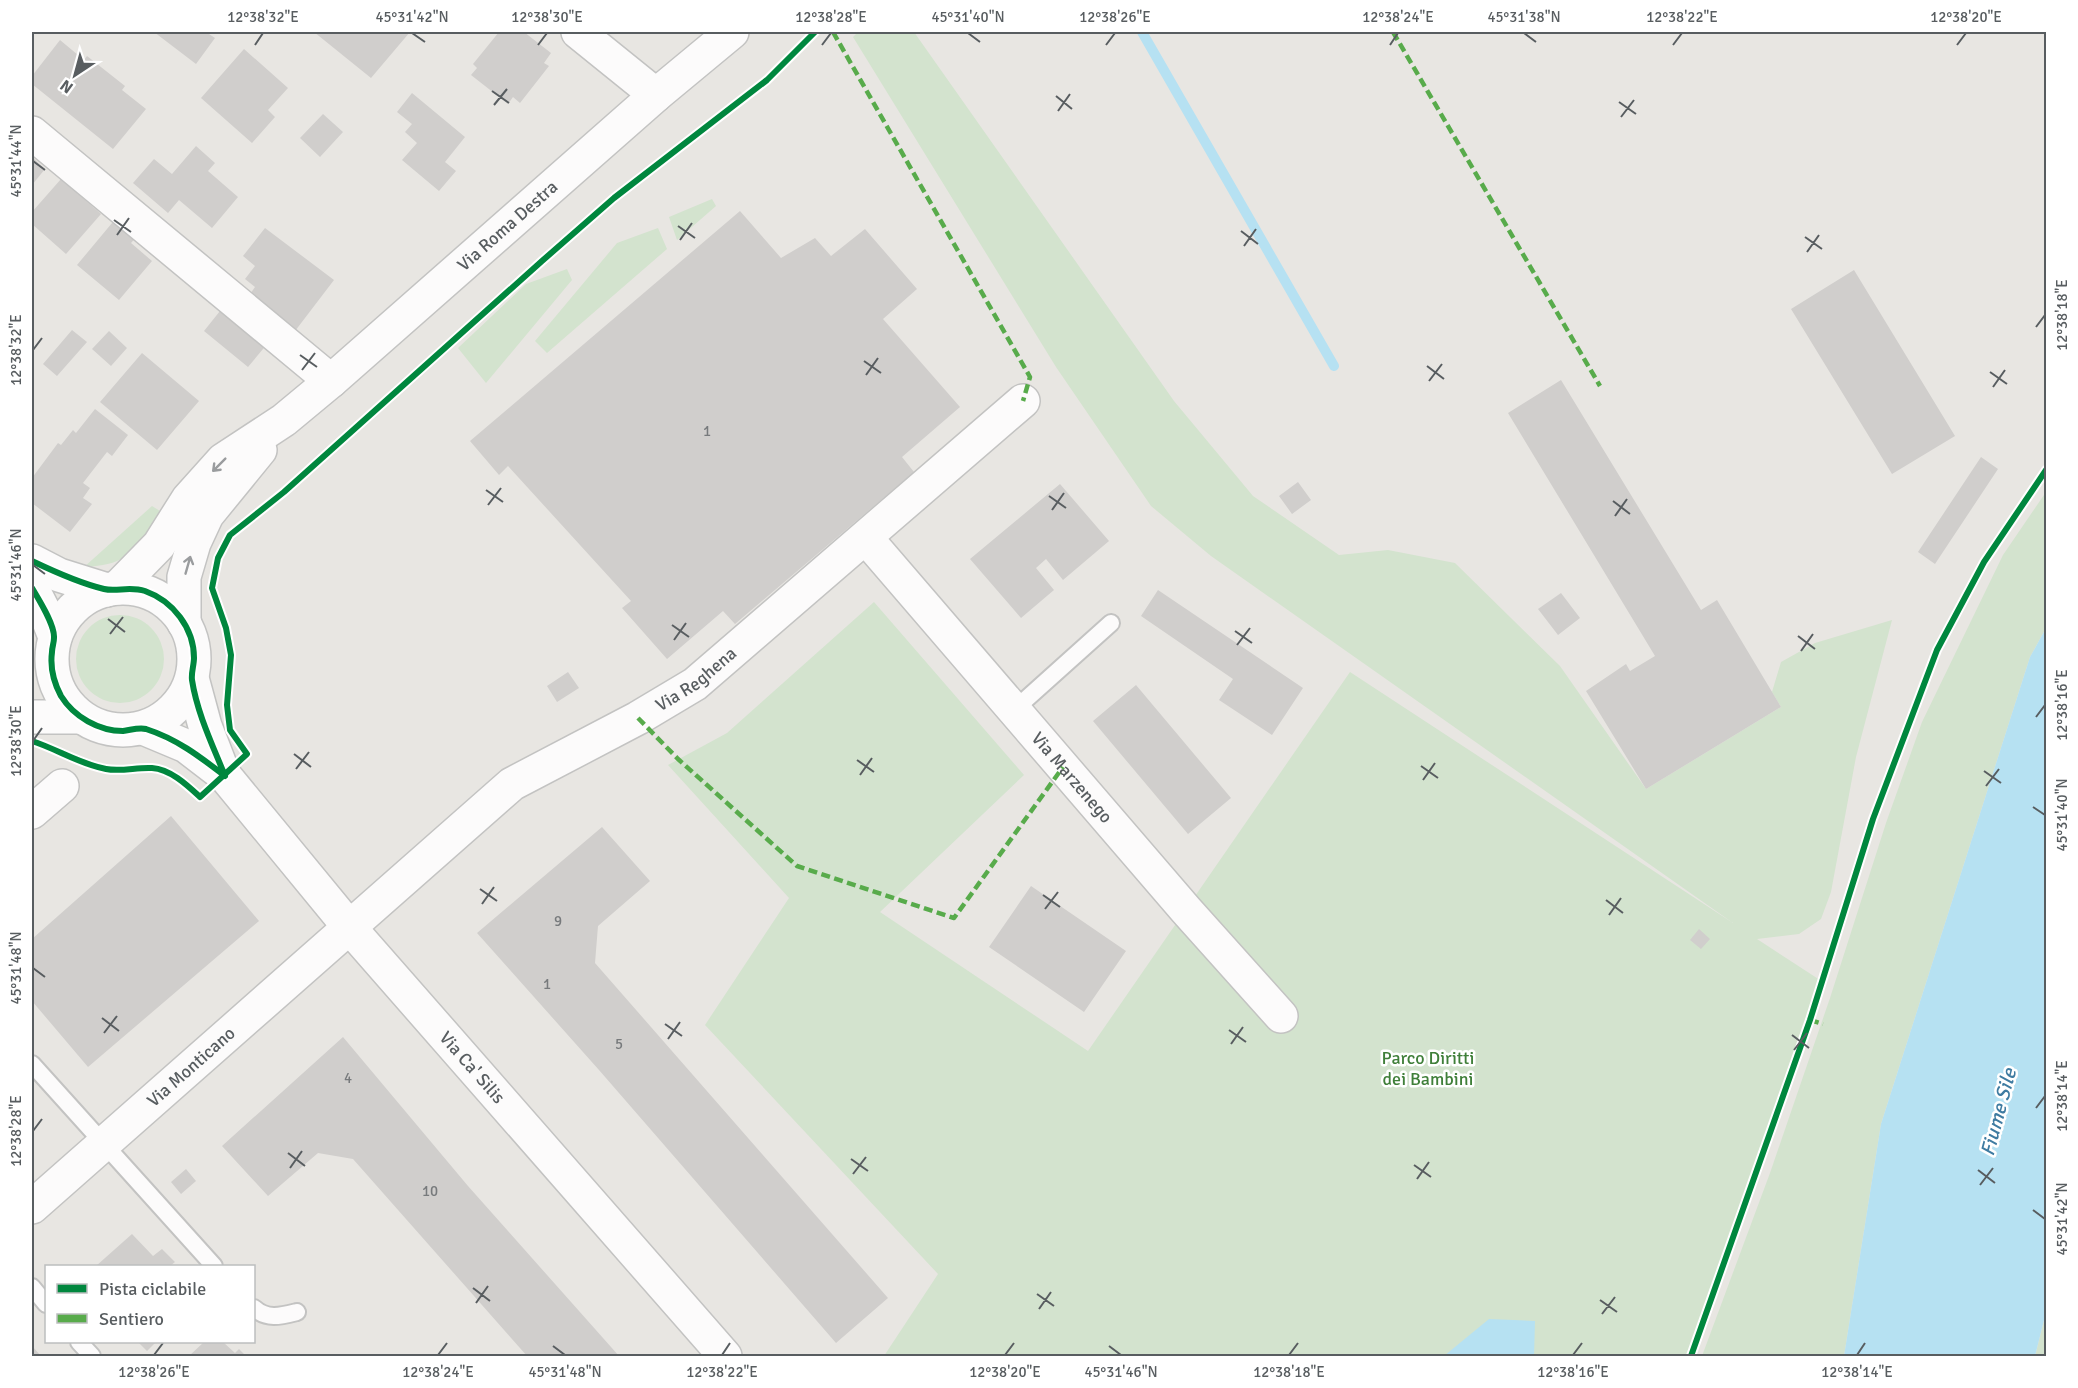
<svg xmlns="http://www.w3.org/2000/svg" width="2078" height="1388" font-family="Signika,sans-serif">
	<rect width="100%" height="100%" fill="#e8e6e2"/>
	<!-- green -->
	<path fill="#d3e3ce" d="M 858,32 L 914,32 L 1174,401 L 1253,496 L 1339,555 L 1388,550 L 1455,563 L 1560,666 L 1646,789 L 1781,707 L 1772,692 L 1781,662 L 1815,643 L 1892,620 L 1856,757 L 1831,892 L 1821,919 L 1799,934 L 1757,939 L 1823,982 L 1691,1356 L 884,1356 L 938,1274 L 705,1025 L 789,898 L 668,765 L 727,733 L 874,602 L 1024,775 L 880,912 L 1088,1051 L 1350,672 L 1733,923 L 1211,556 L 1151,506 L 1056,367 L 853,37 Z
		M 712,199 L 716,206 L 677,240 L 669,217 Z
		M 658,228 L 667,249 L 547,353 L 535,341 L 617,243 Z
		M 567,269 L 572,280 L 486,383 L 458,348 L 526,284 Z
		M 2046,492 L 2046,628 L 2030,657 L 1881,1124 L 1844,1356 L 1702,1356 L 1770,1173 L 1830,998 L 1886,823 L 1922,722 L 2003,555 Z
		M 152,506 L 160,511 C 151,529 140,549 121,559 C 111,565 95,566 83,568 Z
		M76 659a44 44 0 1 1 88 0a44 44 0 1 1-88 0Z
		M 2046,1312 L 2046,1356 L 2035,1356 Z"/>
	<!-- water -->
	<path fill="#b6e1f2" d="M 2046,628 L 2046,1312 L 2035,1356 L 1844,1356 L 1881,1124 L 2030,657 Z
		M 1489,1319 L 1535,1321 L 1534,1356 L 1444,1356 Z"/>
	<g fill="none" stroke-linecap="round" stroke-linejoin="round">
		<!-- stream -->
		<path stroke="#b6e1f2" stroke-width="10" d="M 1142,32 L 1334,366"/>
	</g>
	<!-- building -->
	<path fill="#d0cecc" d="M 154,32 L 206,32 L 215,38 L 196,64 Z
		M 314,32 L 410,32 L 371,78 Z
		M 499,32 L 524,32 L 551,53 L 544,63 L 549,66 L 520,103 L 513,97 L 508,104 L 471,75 L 477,68 L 473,64 Z
		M 60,40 L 84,60 L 87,56 L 125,86 L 122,90 L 146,109 L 113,149 L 32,84 L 32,76 Z
		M 244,49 L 288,88 L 268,110 L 275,117 L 252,143 L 201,98 Z
		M 412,93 L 465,137 L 445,162 L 456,171 L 439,191 L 402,160 L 417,143 L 405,132 L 412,124 L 397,112 Z
		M 323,114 L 343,132 L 320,157 L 300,138 Z
		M 196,146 L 215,163 L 208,171 L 238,197 L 212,228 L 179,200 L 168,213 L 133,183 L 154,159 L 172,174 Z
		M 32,157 L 45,169 L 32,185 Z
		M 61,179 L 101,214 L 66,254 L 32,224 L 32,212 Z
		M 740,211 L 781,258 L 815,238 L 831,256 L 865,229 L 917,289 L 883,319 L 960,407 L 902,457 L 914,472 L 735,624 L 723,611 L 667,659 L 622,608 L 631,601 L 508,466 L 499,475 L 470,441 Z
		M 117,217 L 138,235 L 131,243 L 152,261 L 119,300 L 77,265 Z
		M 265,228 L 334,280 L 292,335 L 246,300 L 255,287 L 245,279 L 255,266 L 243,256 Z
		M 1854,270 L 1955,436 L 1892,474 L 1791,309 Z
		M 224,306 L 268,343 L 248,367 L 204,331 Z
		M 72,330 L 87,342 L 57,376 L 43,364 Z
		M 109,331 L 127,348 L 111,366 L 92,349 Z
		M 142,353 L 199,401 L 157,450 L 100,402 Z
		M 1561,380 L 1701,610 L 1717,600 L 1781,707 L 1646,789 L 1586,691 L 1626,664 L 1630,671 L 1655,656 L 1508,413 Z
		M 95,409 L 128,435 L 112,456 L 107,452 L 83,483 L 90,488 L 83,498 L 92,504 L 70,532 L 32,503 L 32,478 L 58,443 L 61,445 L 73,430 L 76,433 Z
		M 1981,457 L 1998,469 L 1935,564 L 1918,552 Z
		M 1298,482 L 1311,500 L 1292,514 L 1279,496 Z
		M 1060,484 L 1109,541 L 1063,580 L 1046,559 L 1036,568 L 1054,590 L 1021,618 L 970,559 Z
		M 1158,590 L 1303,688 L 1272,735 L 1219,700 L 1233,679 L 1141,616 Z
		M 1561,593 L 1580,618 L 1558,635 L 1538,609 Z
		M 568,672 L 579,688 L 557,702 L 547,686 Z
		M 1136,685 L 1231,798 L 1188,834 L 1093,721 Z
		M 171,816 L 259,921 L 88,1067 L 32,1001 L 32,939 Z
		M 602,827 L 650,881 L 598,926 L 595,963 L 888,1298 L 836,1343 L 599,1070 L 477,933 Z
		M 1031,886 L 1126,951 L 1084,1012 L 989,947 Z
		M 1699,929 L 1710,939 L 1701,949 L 1690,940 Z
		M 343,1037 L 468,1186 L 619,1356 L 527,1356 L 353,1159 L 318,1153 L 268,1196 L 222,1146 Z
		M 186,1169 L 196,1181 L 181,1194 L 171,1182 Z
		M 132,1234 L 153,1256 L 162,1249 L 175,1262 L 170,1266 L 96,1266 Z
		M 138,1342 L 156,1342 L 147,1351 Z
		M 204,1342 L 223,1342 L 235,1353 L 239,1349 L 246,1356 L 189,1356 Z
		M 32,1346 L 41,1356 L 32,1356 Z"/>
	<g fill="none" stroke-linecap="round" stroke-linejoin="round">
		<defs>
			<path id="service" d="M 1014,710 L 1111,623
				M 32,1064 L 214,1266
				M 32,1287 L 46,1304
				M 254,1308 C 267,1320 281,1316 297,1312
				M 79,1342 L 92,1356"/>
			<g id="minor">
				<path d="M 578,32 L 656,95"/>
				<path d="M 32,133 L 331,381"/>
				<path id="s1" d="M 866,538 L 1186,910 L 1281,1016"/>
				<path d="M 32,561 L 59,575 L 107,590"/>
				<path d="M 32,588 L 48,619 L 55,637"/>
				<path d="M 192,678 L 205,726 L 224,775"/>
				<path id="s2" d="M 143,728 L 186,746 L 225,776 L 350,928 L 725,1356"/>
				<path d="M 32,812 L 62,786"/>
				<path id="s3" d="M 32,1207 L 512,784 L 638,718 L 695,684 L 1023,401"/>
			</g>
			<g id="tertiary">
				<circle cx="123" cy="659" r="71"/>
				<path id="s4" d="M 117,588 L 159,545 L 188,499 L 223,460 L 284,420 L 331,381 L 656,95 L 732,32"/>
				<path d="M 184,623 L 184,577 L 194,543 L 207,515 L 260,450"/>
				<path d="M 32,717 L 80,717"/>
			</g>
		</defs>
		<!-- service casing -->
		<use href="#service" stroke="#c3c3c2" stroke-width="20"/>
		<!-- minor casing -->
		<use href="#minor" stroke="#c3c3c2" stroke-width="36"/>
		<!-- tertiary casing -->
		<use href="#tertiary" stroke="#c3c3c2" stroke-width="36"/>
		<!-- service -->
		<use href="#service" stroke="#fcfbfb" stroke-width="16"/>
		<!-- minor -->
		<use href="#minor" stroke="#fcfbfb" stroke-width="33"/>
		<!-- tertiary -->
		<use href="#tertiary" stroke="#fcfbfb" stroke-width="33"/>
		<!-- quiet -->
		<path stroke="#58ab4b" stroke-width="4.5" stroke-dasharray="9 4.5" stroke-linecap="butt" d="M 833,32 L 1030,377 L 1023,401
			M 1393,32 L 1600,386
			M 638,718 L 678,759 L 797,866 L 954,918 L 1063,767
			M 1810,1020 L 1823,1024"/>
		<defs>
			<path id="cycleway" d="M 32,561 C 55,572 79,583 104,589 C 117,592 129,586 145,591 C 173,601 194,628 194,658 C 194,665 191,673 192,680 C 197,713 213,746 225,776
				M 32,588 C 39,600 55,625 54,638 C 54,643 52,647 52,652 C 50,667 54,683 61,696 C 74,717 99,731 123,731 C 131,730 139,727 146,729 C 177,739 199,756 225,776
				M 32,741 C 57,749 79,764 106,769 C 121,772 137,767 152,768 C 170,769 187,785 200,797 L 247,754 L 230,730 L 227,705 L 231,655 L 226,628 L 212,588 L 218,558 L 230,535 L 284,492 L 542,261 L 614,198 L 767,80 L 815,32
				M 1691,1356 L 1810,1020 L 1873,819 L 1937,650 L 1984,562 L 2046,470"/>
		</defs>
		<!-- cycleway casing -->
		<use href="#cycleway" stroke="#fff" stroke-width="10"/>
		<!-- cycleway -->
		<use href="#cycleway" stroke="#00873e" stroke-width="6"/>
	</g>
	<!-- one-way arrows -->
	<defs><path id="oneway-shaft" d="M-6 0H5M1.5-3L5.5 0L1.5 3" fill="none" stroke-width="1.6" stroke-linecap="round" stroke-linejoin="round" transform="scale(1.5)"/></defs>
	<g stroke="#9a9c9e">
		<use href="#oneway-shaft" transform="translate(219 465) rotate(135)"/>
		<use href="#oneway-shaft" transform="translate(188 565) rotate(-74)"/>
	</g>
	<!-- ticks -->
	<path fill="none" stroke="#585d60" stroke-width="2" d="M 412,33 L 425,42M 968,33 L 980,42M 1524,33 L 1536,42M 255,45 L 263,33M 538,45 L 547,33M 822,45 L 831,33M 1106,45 L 1115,33M 1390,45 L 1398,33M 1673,45 L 1682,33M 1957,45 L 1966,33M 492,91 L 509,103M 1056,96 L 1072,109M 1619,102 L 1636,114M 494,105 L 507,89M 1058,111 L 1070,94M 1621,117 L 1634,100M 33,161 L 45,170M 114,220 L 131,232M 678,226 L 695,238M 1241,231 L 1258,244M 117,235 L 129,218M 1805,237 L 1822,249M 680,240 L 692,223M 1244,246 L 1256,229M 1807,252 L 1819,235M 2036,327 L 2045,315M 33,350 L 42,338M 300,355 L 317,367M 864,361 L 881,373M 1427,366 L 1444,379M 302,370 L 315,353M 1990,372 L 2007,384M 866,375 L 878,358M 1429,381 L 1442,364M 1993,387 L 2005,370M 486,490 L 503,502M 1049,496 L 1066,508M 1613,501 L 1630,514M 488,505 L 501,488M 1052,510 L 1064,493M 1615,516 L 1627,499M 33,565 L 45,574M 108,619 L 125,632M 672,625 L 689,637M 1235,631 L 1252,643M 110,634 L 123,617M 1798,636 L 1815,649M 674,640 L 686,623M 1237,645 L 1250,628M 1801,651 L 1813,634M 2036,717 L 2045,705M 33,741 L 42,728M 294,754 L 311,767M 857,760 L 874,772M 1421,766 L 1438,778M 296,769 L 309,752M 1984,771 L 2001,783M 860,775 L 872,758M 1423,780 L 1435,763M 1986,786 L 1999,769M 2033,807 L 2045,815M 480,889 L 497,901M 1043,895 L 1060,907M 1606,900 L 1623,913M 482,904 L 494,887M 1045,909 L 1058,892M 1609,915 L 1621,898M 33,968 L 45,977M 102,1018 L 119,1031M 665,1024 L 682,1036M 1229,1030 L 1246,1042M 104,1033 L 117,1016M 1792,1035 L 1809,1048M 668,1039 L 680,1022M 1231,1044 L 1243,1027M 1794,1050 L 1807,1033M 2036,1108 L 2045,1096M 33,1131 L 42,1119M 288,1153 L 305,1166M 851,1159 L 868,1171M 1414,1165 L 1431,1177M 290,1168 L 302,1151M 1978,1170 L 1995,1183M 853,1174 L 866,1157M 1417,1179 L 1429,1162M 1980,1185 L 1993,1168M 2033,1210 L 2045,1219M 473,1288 L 490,1301M 1037,1294 L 1054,1306M 1600,1300 L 1617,1312M 476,1303 L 488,1286M 1039,1309 L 1051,1292M 1602,1314 L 1615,1297M 553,1346 L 565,1355M 1109,1346 L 1121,1355M 154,1355 L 163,1343M 438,1355 L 447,1343M 722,1355 L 730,1343M 1005,1355 L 1014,1343M 1289,1355 L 1298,1343M 1573,1355 L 1582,1343M 1857,1355 L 1865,1343"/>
	<g text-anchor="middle" stroke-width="5" stroke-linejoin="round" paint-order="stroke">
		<!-- number labels -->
		<g font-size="15" fill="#777a7c">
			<text x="707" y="436">1</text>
			<text x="558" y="926">9</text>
			<text x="547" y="989">1</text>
			<text x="619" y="1049">5</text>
			<text x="348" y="1083">4</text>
			<text x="430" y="1196">10</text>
		</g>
		<!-- street labels -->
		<g font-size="18" fill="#585d60" stroke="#fff">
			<text dy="6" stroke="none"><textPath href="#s4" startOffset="536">Via Roma Destra</textPath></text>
			<text dy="6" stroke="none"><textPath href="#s3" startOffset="852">Via Reghena</textPath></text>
			<text dy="6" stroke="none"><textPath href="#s1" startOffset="316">Via Marzenego</textPath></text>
			<text dy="6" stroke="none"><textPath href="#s3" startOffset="212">Via Monticano</textPath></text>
			<text dy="6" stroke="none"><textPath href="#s2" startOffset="478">Via Ca' Silis</textPath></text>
		</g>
		<!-- park labels -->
		<g font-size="18" fill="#3f7f39" stroke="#fff">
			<text x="1428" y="1064">Parco Diritti<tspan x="1428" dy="21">dei Bambini</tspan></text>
		</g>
		<!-- water labels -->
		<g font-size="20" font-style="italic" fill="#3e7ba1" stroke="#fff">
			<text transform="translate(1998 1112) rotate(-75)" y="7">Fiume Sile</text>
		</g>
	</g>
	<!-- border -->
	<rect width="2078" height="1388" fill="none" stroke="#ffffff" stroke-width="66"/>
	<!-- legend -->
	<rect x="45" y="1265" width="210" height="78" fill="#ffffff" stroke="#bcbebf" stroke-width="1.5"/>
	<rect x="57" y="1284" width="30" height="9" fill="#00873e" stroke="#bcbebf" stroke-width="1.5"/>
	<text x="99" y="1295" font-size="18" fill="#585d60">Pista ciclabile</text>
	<rect x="57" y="1314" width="30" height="9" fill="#58ab4b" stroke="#bcbebf" stroke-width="1.5"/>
	<text x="99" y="1325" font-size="18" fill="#585d60">Sentiero</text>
	<!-- north arrow -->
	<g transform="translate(75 75) rotate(216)" stroke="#ffffff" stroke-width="4.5" paint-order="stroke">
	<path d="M0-4.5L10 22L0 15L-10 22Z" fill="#585d60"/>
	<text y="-9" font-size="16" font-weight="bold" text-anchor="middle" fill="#585d60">N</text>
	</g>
	<rect x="33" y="33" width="2012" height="1322" fill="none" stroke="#585d60" stroke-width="2"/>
	<g font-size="15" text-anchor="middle" fill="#585d60">
		<text x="263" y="22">12°38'32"E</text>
		<text x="412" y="22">45°31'42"N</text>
		<text x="547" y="22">12°38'30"E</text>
		<text x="831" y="22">12°38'28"E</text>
		<text x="968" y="22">45°31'40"N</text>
		<text x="1115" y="22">12°38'26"E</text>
		<text x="1398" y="22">12°38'24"E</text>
		<text x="1524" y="22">45°31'38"N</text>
		<text x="1682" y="22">12°38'22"E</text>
		<text x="1966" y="22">12°38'20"E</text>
		<text transform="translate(16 161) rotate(-90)" y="5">45°31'44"N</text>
		<text transform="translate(2062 315) rotate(-90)" y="5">12°38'18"E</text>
		<text transform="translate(16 350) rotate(-90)" y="5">12°38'32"E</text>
		<text transform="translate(16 565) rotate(-90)" y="5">45°31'46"N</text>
		<text transform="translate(2062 705) rotate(-90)" y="5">12°38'16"E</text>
		<text transform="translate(16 741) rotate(-90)" y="5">12°38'30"E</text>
		<text transform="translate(2062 815) rotate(-90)" y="5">45°31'40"N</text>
		<text transform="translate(16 968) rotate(-90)" y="5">45°31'48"N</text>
		<text transform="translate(2062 1096) rotate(-90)" y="5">12°38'14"E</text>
		<text transform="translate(16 1131) rotate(-90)" y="5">12°38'28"E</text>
		<text transform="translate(2062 1219) rotate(-90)" y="5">45°31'42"N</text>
		<text x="154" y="1377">12°38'26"E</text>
		<text x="438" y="1377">12°38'24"E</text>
		<text x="565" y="1377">45°31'48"N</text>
		<text x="722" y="1377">12°38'22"E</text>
		<text x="1005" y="1377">12°38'20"E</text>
		<text x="1121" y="1377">45°31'46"N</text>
		<text x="1289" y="1377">12°38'18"E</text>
		<text x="1573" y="1377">12°38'16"E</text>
		<text x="1857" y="1377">12°38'14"E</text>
	</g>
</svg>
